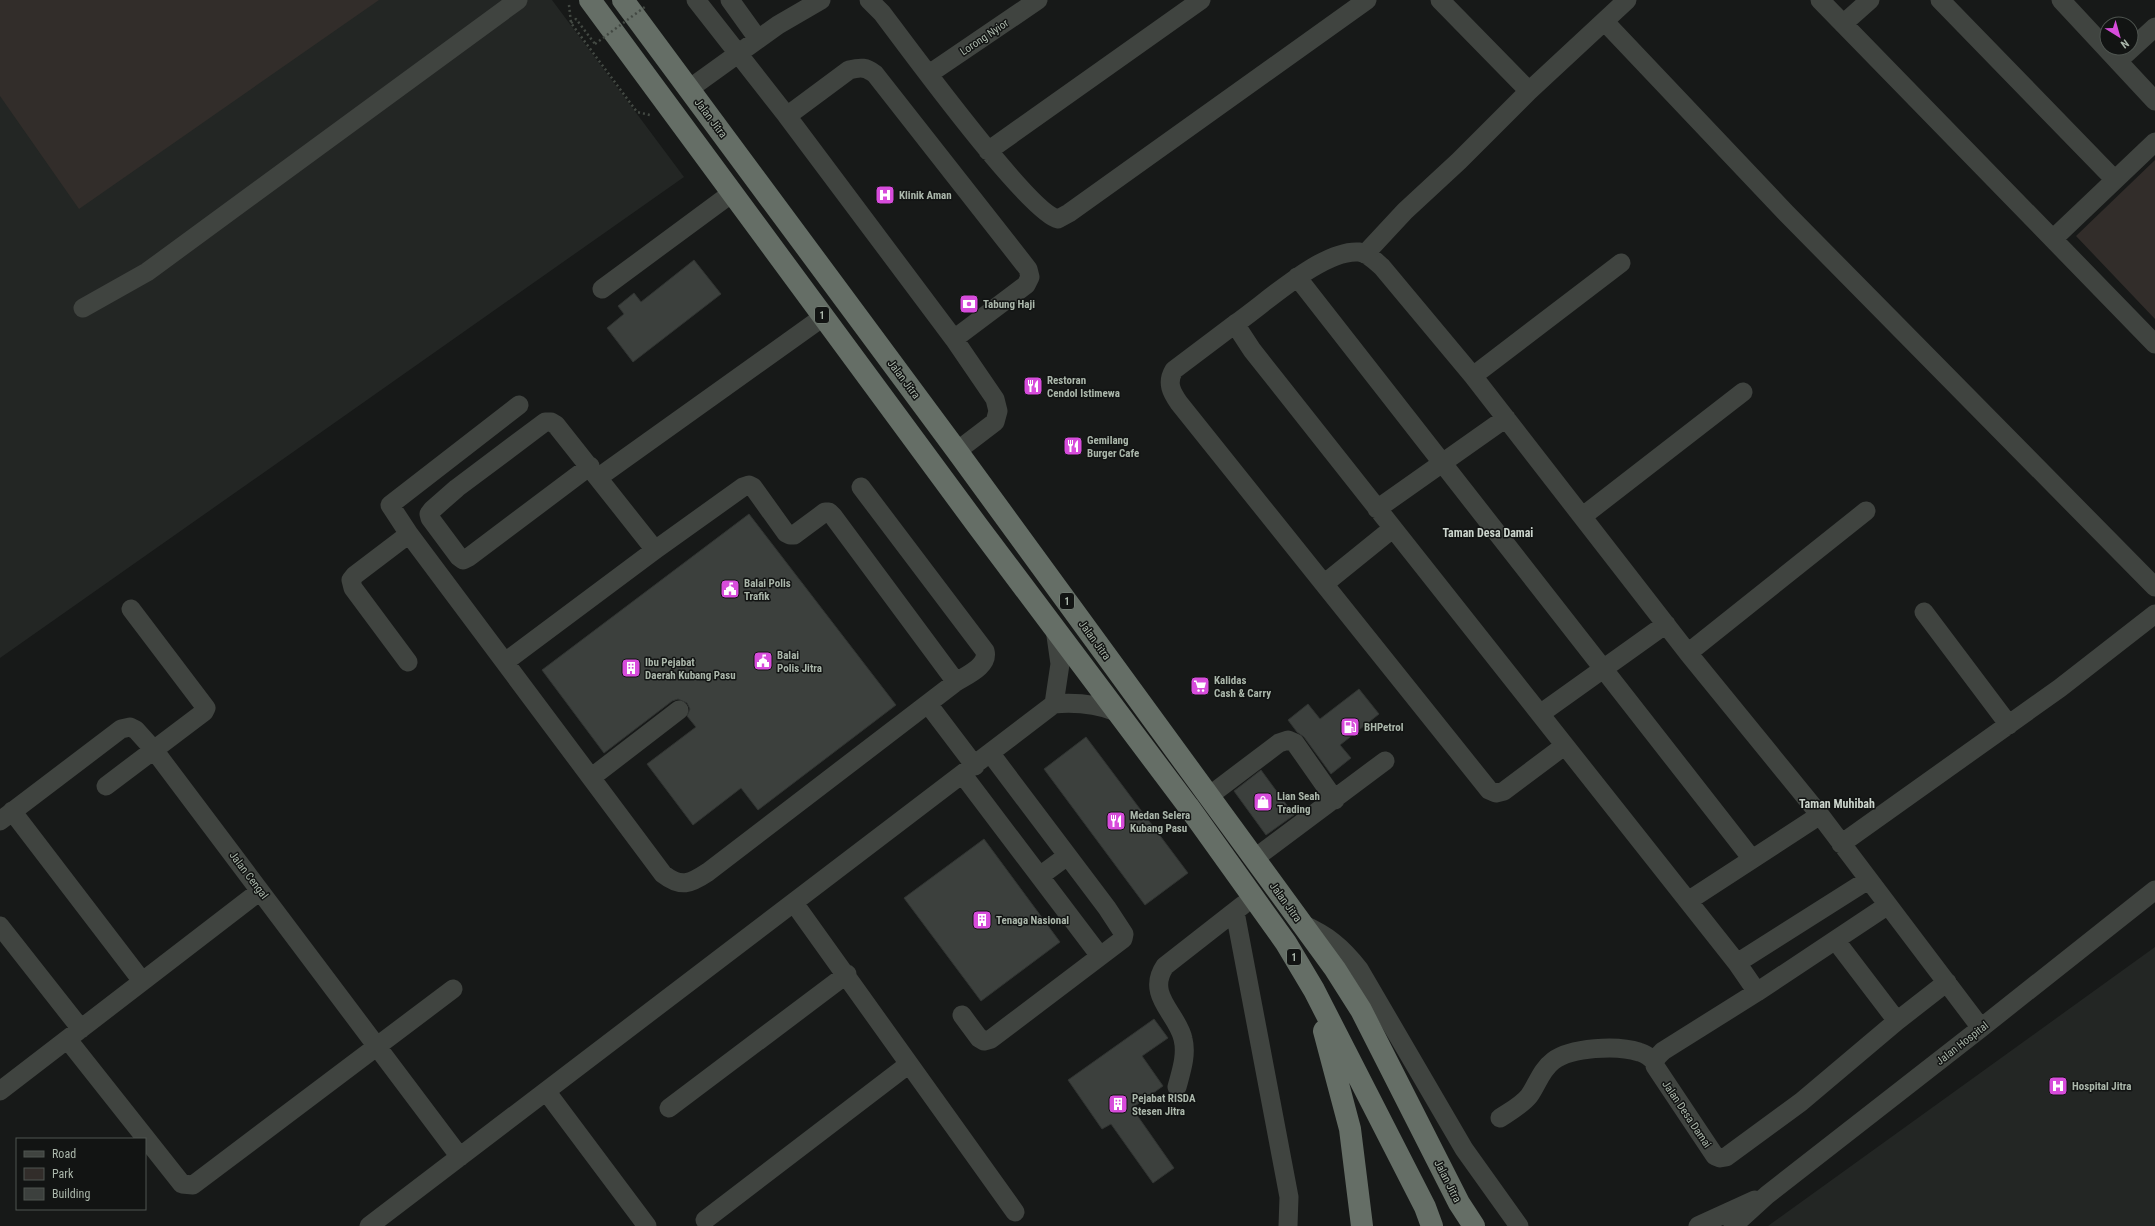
<svg xmlns="http://www.w3.org/2000/svg" width="2155" height="1226" font-family="'Roboto Condensed',sans-serif">
	<rect width="100%" height="100%" fill="#171918"/>
	<!-- built -->
	<path fill="#232624" d="M 0,0 L 552,0 L 684,177 L 0,658 Z
		M 2155,947 L 2155,1226 L 1768,1226 Z"/>
	<!-- green -->
	<path fill="#322d2a" d="M 0,0 L 379,0 L 79,209 L 0,96 Z
		M 2155,160 L 2155,319 L 2076,236 Z"/>
	<!-- building -->
	<path fill="#3c403d" stroke="#313432" d="M 694,260 L 721,294 L 633,362 L 607,328 L 624,314 L 618,306 L 634,293 L 641,302 Z
		M 749,514 L 896,705 L 758,810 L 741,788 L 693,825 L 647,764 L 696,727 L 687,716 L 690,709 L 687,703 L 678,699 L 672,701 L 604,753 L 542,670 Z
		M 1359,689 L 1379,714 L 1340,745 L 1351,758 L 1331,774 L 1304,737 L 1297,732 L 1288,720 L 1308,704 L 1320,719 Z
		M 1086,737 L 1188,873 L 1145,905 L 1044,769 Z
		M 1261,770 L 1294,815 L 1266,835 L 1234,791 Z
		M 984,839 L 1060,942 L 981,1001 L 904,898 Z
		M 1154,1019 L 1168,1038 L 1142,1056 L 1163,1086 L 1132,1108 L 1174,1168 L 1153,1183 L 1111,1124 L 1102,1129 L 1068,1080 Z"/>
	<g fill="none" stroke-linecap="round" stroke-linejoin="round">
		<!-- path -->
		<path stroke="#434943" stroke-width="2.5" stroke-dasharray="2 3" stroke-linecap="butt" d="M 569,5 L 571,23 L 637,112 L 650,115
			M 571,23 L 576,19 L 595,44"/>
		<!-- minor -->
		<path stroke="#404440" stroke-width="19" d="M 696,0 L 787,116 L 954,339 L 995,399 L 998,411 L 995,422 L 957,451
			M 730,0 L 758,39
			M 869,0 L 882,13 C 907,46 1029,213 1058,219 L 1069,213 L 1367,0
			M 1440,0 L 1529,91
			M 1820,0 L 2155,344
			M 1940,0 L 2115,180
			M 2061,0 L 2155,101
			M 1605,22 L 1786,213 L 2155,587
			M 1843,24 L 1870,0
			M 2118,61 L 2155,27
			M 929,74 L 1038,0
			M 689,89 L 778,25 L 821,0
			M 787,116 L 849,70 C 861,67 866,67 875,74 L 1028,269 L 1030,277 L 1026,285 L 954,339
			M 988,151 L 1201,0
			M 2053,239 L 2155,142
			M 1365,254 L 1405,211 L 1459,161 L 1529,91 L 1627,0
			M 1297,277 L 1752,859
			M 602,289 L 732,193
			M 83,308 L 147,272 L 518,0
			M 1235,324 L 1174,370 C 1166,383 1172,393 1179,403 L 1324,584 L 1392,529
			M 1473,376 L 1621,263
			M 519,405 L 390,505 L 409,534 L 663,874 C 681,888 690,884 708,872 L 956,682 C 967,675 989,666 985,651 L 861,487
			M 590,466 L 469,557 L 463,560 L 459,557 L 430,518 L 429,514 L 432,510 L 457,488 L 545,422 L 551,422 L 556,425 L 655,550
			M 599,477 L 823,317
			M 1377,509 L 1506,418
			M 1583,516 L 1743,392
			M 1324,584 L 1489,790 L 1496,793 L 1504,791 L 1564,746
			M 1924,612 L 2009,725
			M 1688,653 L 1866,511
			M 408,662 L 353,588 L 351,580 L 355,575 L 409,534
			M 505,662 L 655,550 L 743,487 L 749,485 L 753,487 L 786,533 L 790,535 L 794,535 L 825,512 L 829,512 L 833,516 L 956,682
			M 928,704 L 975,766
			M 1054,704 L 1060,664 L 1055,629
			M 1540,714 L 1666,624
			M 963,775 L 1100,956
			M 592,777 L 679,710
			M 106,786 L 204,712 L 206,708 L 131,609
			M 1209,796 L 1279,743 L 1288,740 L 1295,743 L 1335,800
			M 12,811 L 142,981
			M 0,821 L 121,729 L 130,727 L 136,730 L 154,750 L 460,1157
			M 1841,844 L 2060,688 L 2155,614
			M 1255,858 L 1385,761
			M 1040,876 L 1067,856
			M 1688,901 L 1820,815
			M 794,903 L 1015,1212
			M 1888,905 L 1757,992 L 1663,1051 C 1658,1056 1654,1059 1655,1066 L 1715,1156 L 1720,1158 L 1726,1157 L 1801,1102 L 1897,1021 L 1947,982
			M 1235,912 L 1289,1197 L 1288,1226
			M 1302,924 C 1328,936 1341,946 1359,969 L 1464,1149 L 1519,1226
			M 0,926 L 81,1029
			M 1836,941 L 1897,1021
			M 1737,963 L 1868,880
			M 1757,992 L 1737,963 L 1252,350 L 1235,324 C 1265,304 1322,249 1359,252 C 1368,253 1375,261 1382,267 L 1473,376 L 1688,653 L 1820,815 L 1981,1028
			M 962,1015 L 979,1038 L 984,1041 L 991,1039 L 1123,939 L 1124,934 L 1107,908 L 991,754
			M 68,1040 L 182,1184 L 193,1185 L 453,989
			M 1177,1087 C 1181,1072 1187,1055 1183,1039 C 1178,1014 1145,995 1165,966 L 1243,905
			M 0,1091 L 260,891
			M 546,1091 L 647,1226
			M 669,1108 L 847,974
			M 1500,1118 C 1509,1112 1522,1105 1529,1096 C 1537,1085 1541,1070 1553,1061 C 1571,1047 1618,1045 1639,1052 C 1645,1053 1650,1058 1655,1061
			M 705,1220 L 909,1064
			M 369,1226 L 1054,704 C 1077,702 1096,704 1117,712
			M 1698,1226 L 1755,1200
			M 1733,1226 L 1767,1195 L 1981,1028 L 2155,890"/>
		<!-- highway -->
		<path stroke="#656e66" stroke-width="22" d="M 590,0 L 977,525 L 1188,806 L 1286,943 L 1314,990 L 1425,1207 L 1432,1226
			M 623,0 L 957,451 L 1335,969 L 1361,1010 L 1459,1203 L 1474,1226
			M 1324,1031 L 1350,1129 L 1362,1226"/>
		<!-- path-bridge -->
		<path stroke="#434943" stroke-width="2.5" stroke-dasharray="2 3" stroke-linecap="butt" d="M 595,44 L 646,6"/>
	</g>
	<!-- icons -->
	<defs>
		<symbol id="hospital-square" viewBox="-11 -11 22 22"><rect x="-9" y="-9" width="18" height="18" rx="4" fill="#d74cdb" stroke="#121413"/><path d="M-5-5h3v3.5h4V-5h3V5h-3V1.5h-4V5h-3Z" fill="#fff"/></symbol>
		<symbol id="bank-square" viewBox="-11 -11 22 22"><rect x="-9" y="-9" width="18" height="18" rx="4" fill="#d74cdb" stroke="#121413"/><path d="M-6-4H6V4H-6ZM0-2.3a2.3 2.3 0 1 0 0 4.6a2.3 2.3 0 1 0 0-4.6Z" fill="#fff"/></symbol>
		<symbol id="restaurant-square" viewBox="-11 -11 22 22"><rect x="-9" y="-9" width="18" height="18" rx="4" fill="#d74cdb" stroke="#121413"/><path d="M-5-6h1v4h1v-4h1v4h1v-4h1v5L-1.5 .5V6h-2V.5L-5-1ZM5-6V6H3V1.5H1.5Q1.5-4 5-6Z" fill="#fff"/></symbol>
		<symbol id="civic-square" viewBox="-11 -11 22 22"><rect x="-9" y="-9" width="18" height="18" rx="4" fill="#d74cdb" stroke="#121413"/><path d="M-.6-6.5H3V-4.5H.6V-3L4-1V1h2V6H-6V1h2V-1L-.6-3ZM-1.2 2.5V6h2.4V2.5Z" fill="#fff"/></symbol>
		<symbol id="building-square" viewBox="-11 -11 22 22"><rect x="-9" y="-9" width="18" height="18" rx="4" fill="#d74cdb" stroke="#121413"/><path d="M-4-6H4V6H1V3H-1V6H-4ZM-2.5-4.3h1.7v1.8h-1.7ZM.8-4.3h1.7v1.8H.8ZM-2.5-1h1.7V.8h-1.7ZM.8-1h1.7V.8H.8Z" fill="#fff"/></symbol>
		<symbol id="supermarket-square" viewBox="-11 -11 22 22"><rect x="-9" y="-9" width="18" height="18" rx="4" fill="#d74cdb" stroke="#121413"/><path d="M-6-5.5h2.5l.6 2H6L4.5 2H-2.5L-4.4-4H-6ZM-1.5 3.2a1.3 1.3 0 1 0 .1 0ZM3 3.2a1.3 1.3 0 1 0 .1 0Z" fill="#fff"/></symbol>
		<symbol id="fuel-square" viewBox="-11 -11 22 22"><rect x="-9" y="-9" width="18" height="18" rx="4" fill="#d74cdb" stroke="#121413"/><path d="M-5.5-6h7V0h2V4h1.3V-2.5L3-4.5l.8-.8L6-3V5H2.5V1h-1V6h-7ZM-4.2-4.7v3.2H.2V-4.7Z" fill="#fff"/></symbol>
		<symbol id="shop-square" viewBox="-11 -11 22 22"><rect x="-9" y="-9" width="18" height="18" rx="4" fill="#d74cdb" stroke="#121413"/><path d="M-5-2.5h2.3a2.7 3.5 0 0 1 5.4 0H5L5.5 6h-11ZM-1.5-2.5h3a1.5 2.3 0 0 0-3 0Z" fill="#fff"/></symbol>
	</defs>
	<g fill-rule="evenodd">
		<use href="#hospital-square" x="874" y="184" width="22" height="22"/>
		<use href="#bank-square" x="958" y="293" width="22" height="22"/>
		<use href="#restaurant-square" x="1022" y="375" width="22" height="22"/>
		<use href="#restaurant-square" x="1062" y="435" width="22" height="22"/>
		<use href="#civic-square" x="719" y="578" width="22" height="22"/>
		<use href="#civic-square" x="752" y="650" width="22" height="22"/>
		<use href="#building-square" x="620" y="657" width="22" height="22"/>
		<use href="#supermarket-square" x="1189" y="675" width="22" height="22"/>
		<use href="#fuel-square" x="1339" y="716" width="22" height="22"/>
		<use href="#shop-square" x="1252" y="791" width="22" height="22"/>
		<use href="#restaurant-square" x="1105" y="810" width="22" height="22"/>
		<use href="#building-square" x="971" y="909" width="22" height="22"/>
		<use href="#hospital-square" x="2047" y="1075" width="22" height="22"/>
		<use href="#building-square" x="1107" y="1093" width="22" height="22"/>
	</g>
	<g text-anchor="middle" stroke-width="3" stroke-linejoin="round" paint-order="stroke">
		<!-- shield labels -->
		<g fill="#121413" stroke="#7d867d" stroke-width="1">
			<rect x="815" y="307" width="14" height="16" rx="3"/>
			<rect x="1060" y="593" width="14" height="16" rx="3"/>
			<rect x="1287" y="949" width="14" height="16" rx="3"/>
		</g>
		<g font-size="10" font-weight="bold" fill="#abb7ab">
			<text x="822" y="319">1</text>
			<text x="1067" y="605">1</text>
			<text x="1294" y="961">1</text>
		</g>
		<!-- street labels -->
		<g font-size="11" fill="#abb7ab" stroke="#121413">
			<text transform="translate(984 37) rotate(-34)" y="4">Lorong Nyior</text>
			<text transform="translate(711 118) rotate(53)" y="4">Jalan Jitra</text>
			<text transform="translate(904 379) rotate(53)" y="4">Jalan Jitra</text>
			<text transform="translate(1095 640) rotate(54)" y="4">Jalan Jitra</text>
			<text transform="translate(249 875) rotate(53)" y="4">Jalan Cengal</text>
			<text transform="translate(1286 902) rotate(54)" y="4">Jalan Jitra</text>
			<text transform="translate(1962 1043) rotate(-38)" y="4">Jalan Hospital</text>
			<text transform="translate(1687 1114) rotate(56)" y="4">Jalan Desa Damai</text>
			<text transform="translate(1448 1181) rotate(63)" y="4">Jalan Jitra</text>
		</g>
		<!-- poi labels -->
		<g font-size="11" font-weight="bold" fill="#abb7ab" stroke="#121413" text-anchor="start">
			<text x="899" y="199">Klinik Aman</text>
			<text x="983" y="308">Tabung Haji</text>
			<text x="1047" y="384">Restoran<tspan x="1047" dy="13">Cendol Istimewa</tspan></text>
			<text x="1087" y="444">Gemilang<tspan x="1087" dy="13">Burger Cafe</tspan></text>
			<text x="744" y="587">Balai Polis<tspan x="744" dy="13">Trafik</tspan></text>
			<text x="777" y="659">Balai<tspan x="777" dy="13">Polis Jitra</tspan></text>
			<text x="645" y="666">Ibu Pejabat<tspan x="645" dy="13">Daerah Kubang Pasu</tspan></text>
			<text x="1214" y="684">Kalidas<tspan x="1214" dy="13">Cash &amp; Carry</tspan></text>
			<text x="1364" y="731">BHPetrol</text>
			<text x="1277" y="800">Lian Seah<tspan x="1277" dy="13">Trading</tspan></text>
			<text x="1130" y="819">Medan Selera<tspan x="1130" dy="13">Kubang Pasu</tspan></text>
			<text x="996" y="924">Tenaga Nasional</text>
			<text x="2072" y="1090">Hospital Jitra</text>
			<text x="1132" y="1102">Pejabat RISDA<tspan x="1132" dy="13">Stesen Jitra</tspan></text>
		</g>
		<!-- neighbourhood labels -->
		<g font-size="12" font-weight="bold" fill="#cbd4cc" stroke="#121413">
			<text x="1488" y="537">Taman Desa Damai</text>
			<text x="1837" y="808">Taman Muhibah</text>
		</g>
	</g>
	<!-- legend -->
	<rect x="16" y="1138" width="130" height="72" fill="#121413" stroke="#4f5550"/>
	<rect x="24" y="1151" width="20" height="6" fill="#404440" stroke="#4f5550"/>
	<text x="52" y="1158" font-size="12" fill="#abb7ab">Road</text>
	<rect x="24" y="1168" width="20" height="12" fill="#322d2a" stroke="#4f5550"/>
	<text x="52" y="1178" font-size="12" fill="#abb7ab">Park</text>
	<rect x="24" y="1188" width="20" height="12" fill="#3c403d" stroke="#4f5550"/>
	<text x="52" y="1198" font-size="12" fill="#abb7ab">Building</text>
	<!-- north arrow -->
	<g transform="translate(2119 36) rotate(143)"><circle r="19" fill="#121413" stroke="#4f5550"/>
	<path d="M0-3L7 15L0 10L-7 15Z" fill="#d74cdb"/>
	<text y="-6" font-size="11" font-weight="bold" text-anchor="middle" fill="#abb7ab">N</text>
	</g>
</svg>
